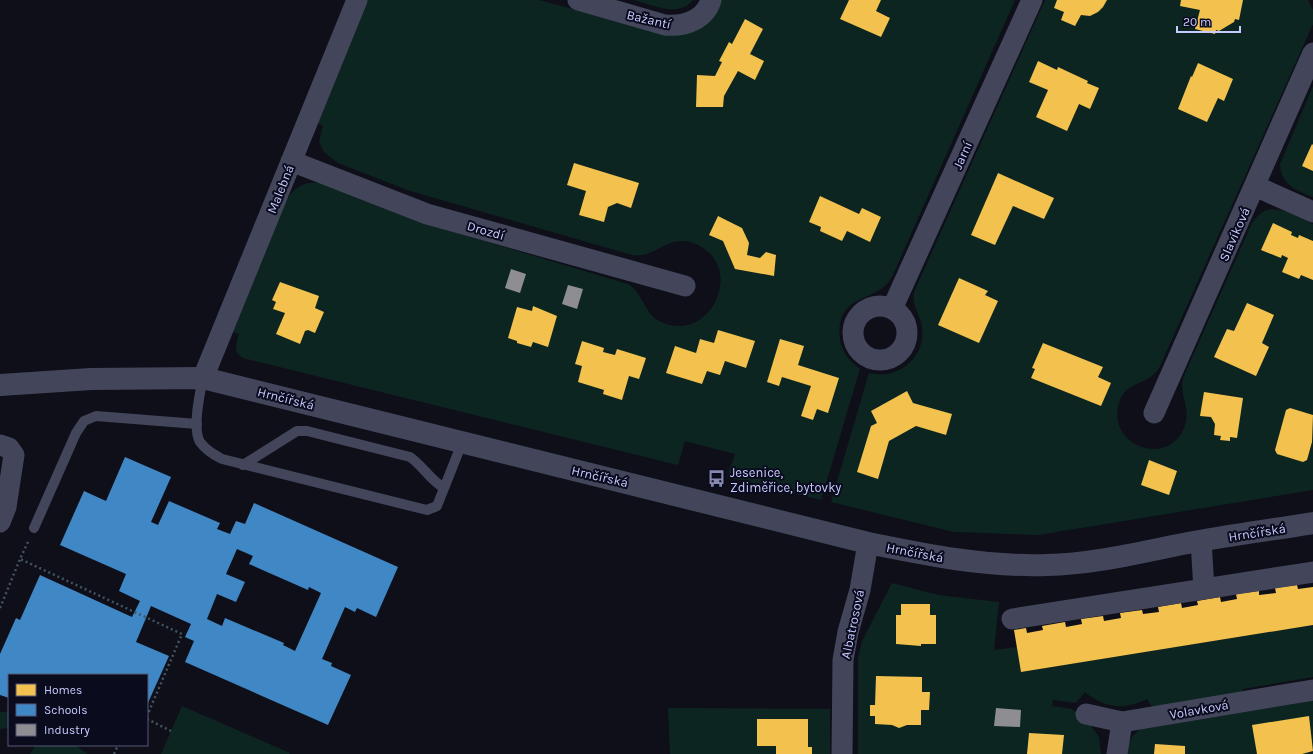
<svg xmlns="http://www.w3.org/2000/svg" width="1313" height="754" font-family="Karla,sans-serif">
	<rect width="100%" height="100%" fill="#0f0f1a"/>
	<!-- green -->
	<path fill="#0d2521" d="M 367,0 L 539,0 L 666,34 L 720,0 L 1015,0 L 892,277 C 877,304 835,291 840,340 C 842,352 850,362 860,369 L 821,500 L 727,477 L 735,454 L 685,441 L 678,465 L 243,358 C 233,352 236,344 239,334 L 233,332 L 286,201 C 295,185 306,181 324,183 L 437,227 L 628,284 C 643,293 644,313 659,321 C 712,348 750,260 690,242 C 666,236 654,259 632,255 L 410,191 L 338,163 L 324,152 L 319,142 L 323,126 L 317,123 Z
		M 634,0 L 693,0 C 678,18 653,5 634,0 Z
		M 1045,0 L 1308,0 L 1313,10 L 1313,24 L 1160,366 C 1151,386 1126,379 1119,403 C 1106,446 1168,468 1184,428 C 1192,409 1179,396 1183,378 L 1252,223 C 1269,197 1291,214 1313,224 L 1313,490 L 1038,535 L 954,532 L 831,502 L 869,373 C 898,380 926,358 922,327 C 920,313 912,308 914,292 Z
		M 1313,86 L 1313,197 C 1296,190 1281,185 1280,164 Z
		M 892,583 L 938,595 L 999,602 L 994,650 L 1017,647 L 1021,672 L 1313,625 L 1313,677 L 1243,689 L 1244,696 L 1155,711 L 1147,699 C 1125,710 1105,709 1085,692 L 1076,703 L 1053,700 L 1052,706 L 1072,709 L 1092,727 L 1099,737 L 1101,754 L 858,754 L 858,658 L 862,641 Z
		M 1313,697 L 1313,754 L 1126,754 C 1128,742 1132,734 1142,728 Z
		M 182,706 L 290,753 L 289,754 L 161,754 Z
		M 668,708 L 830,709 L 830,754 L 670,754 Z
		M 0,712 L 9,712 L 9,728 L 0,729 Z
		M 36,745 L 75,745 L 88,754 L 30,754 Z"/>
	<!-- homes -->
	<path fill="#f2c14e" d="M 849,0 L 881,0 L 876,11 L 890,18 L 881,37 L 840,19 Z
		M 1057,0 L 1107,0 L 1103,7 L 1098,12 L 1090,16 L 1081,15 L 1075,26 L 1061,20 L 1064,12 L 1054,8 Z
		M 1181,0 L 1243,0 L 1239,20 L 1235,19 L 1234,22 L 1219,31 L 1216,30 L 1215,34 L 1195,29 L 1200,10 L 1180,6 Z
		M 745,19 L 763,29 L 750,54 L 764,61 L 755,80 L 738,71 L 724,96 L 723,107 L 696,107 L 697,75 L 715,76 L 722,62 L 719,61 L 729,42 L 732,44 Z
		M 1038,61 L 1057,70 L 1058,67 L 1088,81 L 1087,83 L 1099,88 L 1090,109 L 1079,104 L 1067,131 L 1036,117 L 1048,90 L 1029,82 Z
		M 1198,63 L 1233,79 L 1224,101 L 1218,98 L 1207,122 L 1178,109 L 1191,76 L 1192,77 Z
		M 1312,144 L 1313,145 L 1313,171 L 1302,166 Z
		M 574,163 L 639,183 L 631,208 L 617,203 L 608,207 L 604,222 L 579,215 L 586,191 L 567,185 Z
		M 998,173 L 1054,198 L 1044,219 L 1013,206 L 995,245 L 971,235 Z
		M 820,196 L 859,214 L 862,208 L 881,217 L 870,242 L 847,231 L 842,241 L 820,231 L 821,227 L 809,222 Z
		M 718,216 L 742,228 L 749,243 L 747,255 L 760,258 L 766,252 L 776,255 L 774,276 L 735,269 L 723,241 L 709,235 Z
		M 1273,223 L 1292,232 L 1291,235 L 1298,238 L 1299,235 L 1313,241 L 1313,280 L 1301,275 L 1299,279 L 1282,272 L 1288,258 L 1282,255 L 1281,258 L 1261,250 Z
		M 959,278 L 988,291 L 985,295 L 998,301 L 979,343 L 938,325 Z
		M 280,282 L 319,296 L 315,308 L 324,312 L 315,333 L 308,330 L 305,331 L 300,344 L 276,334 L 285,313 L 273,309 L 276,302 L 272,300 Z
		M 1247,303 L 1274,315 L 1262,343 L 1269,347 L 1256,376 L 1214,357 L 1227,329 L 1234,331 Z
		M 533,306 L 557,316 L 548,347 L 533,342 L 531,347 L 517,343 L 517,341 L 508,338 L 517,307 L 532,311 Z
		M 718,330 L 755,341 L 746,368 L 725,361 L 720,375 L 707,371 L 702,384 L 666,373 L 675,346 L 696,353 L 700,339 L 714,343 Z
		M 780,339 L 804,346 L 798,365 L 839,378 L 828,413 L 817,409 L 813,420 L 801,416 L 811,386 L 782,377 L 779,386 L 767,382 Z
		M 582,341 L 604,348 L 603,352 L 615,355 L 617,349 L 646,358 L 639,379 L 629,376 L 622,400 L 603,394 L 604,390 L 578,382 L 582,366 L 575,364 Z
		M 1043,343 L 1103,367 L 1098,377 L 1111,383 L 1101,406 L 1031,378 L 1035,369 L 1032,368 Z
		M 907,391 L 913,403 L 952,414 L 946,435 L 916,426 L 889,441 L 878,479 L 857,472 L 871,426 L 877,423 L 871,411 Z
		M 1204,392 L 1243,398 L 1237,438 L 1230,437 L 1230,441 L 1220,440 L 1221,436 L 1214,435 L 1215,424 L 1211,417 L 1200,416 Z
		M 1290,408 L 1313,415 L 1312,442 L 1307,460 L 1303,462 L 1277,454 L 1275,450 L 1286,410 Z
		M 1149,460 L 1177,471 L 1169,495 L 1141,485 Z
		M 1297,585 L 1298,589 L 1313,587 L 1313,625 L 1021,672 L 1014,630 L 1026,628 L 1027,633 L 1043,630 L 1042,626 L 1065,622 L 1066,627 L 1082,624 L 1081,619 L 1103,616 L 1104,621 L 1121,618 L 1120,613 L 1142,610 L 1143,614 L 1159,612 L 1158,607 L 1181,603 L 1182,608 L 1198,605 L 1197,601 L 1220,597 L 1221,602 L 1237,599 L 1236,594 L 1259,591 L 1259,595 L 1276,593 L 1275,588 Z
		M 901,604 L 930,604 L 930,615 L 936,615 L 936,644 L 921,644 L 921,646 L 896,644 L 896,615 L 901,615 Z
		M 876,676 L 922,677 L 922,692 L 930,692 L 929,710 L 921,710 L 921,725 L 907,725 L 899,728 L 892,725 L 875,724 L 875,716 L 870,716 L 870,705 L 875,705 Z
		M 1309,716 L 1313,751 L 1302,754 L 1257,754 L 1252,725 Z
		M 757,719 L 808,719 L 808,747 L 812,747 L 812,754 L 776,754 L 776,746 L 757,746 Z
		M 1029,733 L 1064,735 L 1062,754 L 1027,754 Z
		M 1155,744 L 1185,746 L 1185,754 L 1154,754 Z"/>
	<!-- schools -->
	<path fill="#3f88c5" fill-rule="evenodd" d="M 125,457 L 171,477 L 151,522 L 158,525 L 169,501 L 220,523 L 217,529 L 230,534 L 236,521 L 245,524 L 254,503 L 398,567 L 376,617 L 357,608 L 355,612 L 345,607 L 322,659 L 332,663 L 331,666 L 351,675 L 328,725 L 185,662 L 194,641 L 185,637 L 191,624 L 151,606 L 136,642 L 169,656 L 147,705 L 147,675 L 9,675 L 9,698 L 0,695 L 0,654 L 16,618 L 20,620 L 40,575 L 132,617 L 140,601 L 119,591 L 126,574 L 60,545 L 84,491 L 106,501 ZM 237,549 L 253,556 L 249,564 L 308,590 L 309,587 L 321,593 L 295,651 L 283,645 L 284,643 L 225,618 L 222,626 L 207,619 L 217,594 L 236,602 L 245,582 L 226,574 Z"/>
	<!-- industry -->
	<path fill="#8d8d92" d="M 511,269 L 526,274 L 520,293 L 505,288 Z
		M 568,285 L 583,289 L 577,309 L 562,304 Z
		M 996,708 L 1021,710 L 1020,727 L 994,726 Z"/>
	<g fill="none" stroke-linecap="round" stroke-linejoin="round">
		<!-- path -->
		<path stroke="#42555e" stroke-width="2.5" stroke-dasharray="2 3" stroke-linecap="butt" d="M 28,542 L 20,559 L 182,634 L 147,716
			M 0,608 L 20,559
			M 147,719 L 171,731
			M 114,754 L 118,745"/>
		<!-- service -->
		<path stroke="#43465b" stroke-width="10" d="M 203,378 C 200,392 192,429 200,442 C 206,450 213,454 222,459 L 427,510 L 437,506 L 462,443
			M 243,465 L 297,431 L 307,431 L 410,457 C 423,466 430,480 444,488
			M 34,528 L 76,433 L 84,421 L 96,416 L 197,424"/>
		<!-- minor -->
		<path stroke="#43465b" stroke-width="21" d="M 578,0 L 665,25 C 684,27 705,20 711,0
			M 291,161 L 427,214 L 685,286
			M 1255,186 L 1313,212
			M853 333a27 27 0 1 1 54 0a27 27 0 1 1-54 0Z
			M 892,309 L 1032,0
			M 203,378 L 357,0
			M 1154,413 L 1313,53
			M 0,445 L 9,448 L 14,455 L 6,507 L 0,522
			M 1201,541 L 1204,589
			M 1012,619 L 1313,572
			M 1086,714 L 1122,722 L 1313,690
			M 842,754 L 843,660 L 848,632 L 860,590 L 868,543
			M 1117,754 L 1122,722"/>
		<!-- tertiary -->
		<path stroke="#43465b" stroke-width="22" d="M 0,385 L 91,379 L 203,378 L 868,543 C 927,555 986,567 1047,565 C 1095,564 1141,552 1188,543 C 1229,535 1271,530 1313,523"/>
	</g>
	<!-- icons -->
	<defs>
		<symbol id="bus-bare" viewBox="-9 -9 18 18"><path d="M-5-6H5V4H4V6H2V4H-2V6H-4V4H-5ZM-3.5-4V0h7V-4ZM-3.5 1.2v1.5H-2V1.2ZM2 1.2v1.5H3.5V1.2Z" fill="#8789af" stroke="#0b0b1e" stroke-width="2.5" paint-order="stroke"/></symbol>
	</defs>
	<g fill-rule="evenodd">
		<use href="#bus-bare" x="704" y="466" width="25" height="25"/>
	</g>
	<g text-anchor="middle" stroke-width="4" stroke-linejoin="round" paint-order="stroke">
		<!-- street labels -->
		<g font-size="13" fill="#c7cbff" stroke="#0b0b1e">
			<text transform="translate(649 19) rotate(13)" y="5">Bažantí</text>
			<text transform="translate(962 155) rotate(-66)" y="5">Jarní</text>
			<text transform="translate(280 189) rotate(-68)" y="5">Malebná</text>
			<text transform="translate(486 230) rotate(16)" y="5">Drozdí</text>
			<text transform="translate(1234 234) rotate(-66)" y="5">Slavíková</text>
			<text transform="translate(286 398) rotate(14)" y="5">Hrnčířská</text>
			<text transform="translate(600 476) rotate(13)" y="5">Hrnčířská</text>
			<text transform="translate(1257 532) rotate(-9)" y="5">Hrnčířská</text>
			<text transform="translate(915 552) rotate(11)" y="5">Hrnčířská</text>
			<text transform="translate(852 624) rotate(-78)" y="5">Albatrosová</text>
			<text transform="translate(1199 709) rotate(-10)" y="5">Volavková</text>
		</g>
		<!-- poi labels -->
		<g font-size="13" fill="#c7cbff" stroke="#0b0b1e" text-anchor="start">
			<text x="730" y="477">Jesenice,<tspan x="730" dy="15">Zdiměřice, bytovky</tspan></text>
		</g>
	</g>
	<!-- legend -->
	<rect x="8" y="674" width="140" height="72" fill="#0b0b1e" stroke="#565878"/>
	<rect x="16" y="684" width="20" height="12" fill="#f2c14e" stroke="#565878"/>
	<text x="44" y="694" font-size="12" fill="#c7cbff">Homes</text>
	<rect x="16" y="704" width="20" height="12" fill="#3f88c5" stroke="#565878"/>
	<text x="44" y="714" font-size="12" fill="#c7cbff">Schools</text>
	<rect x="16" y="724" width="20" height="12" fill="#8d8d92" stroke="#565878"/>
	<text x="44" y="734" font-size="12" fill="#c7cbff">Industry</text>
	<!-- scale -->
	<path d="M1177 26v6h63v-6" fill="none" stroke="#c7cbff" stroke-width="2"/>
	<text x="1183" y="26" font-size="12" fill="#c7cbff" stroke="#0b0b1e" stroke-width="3" paint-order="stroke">20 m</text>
</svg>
